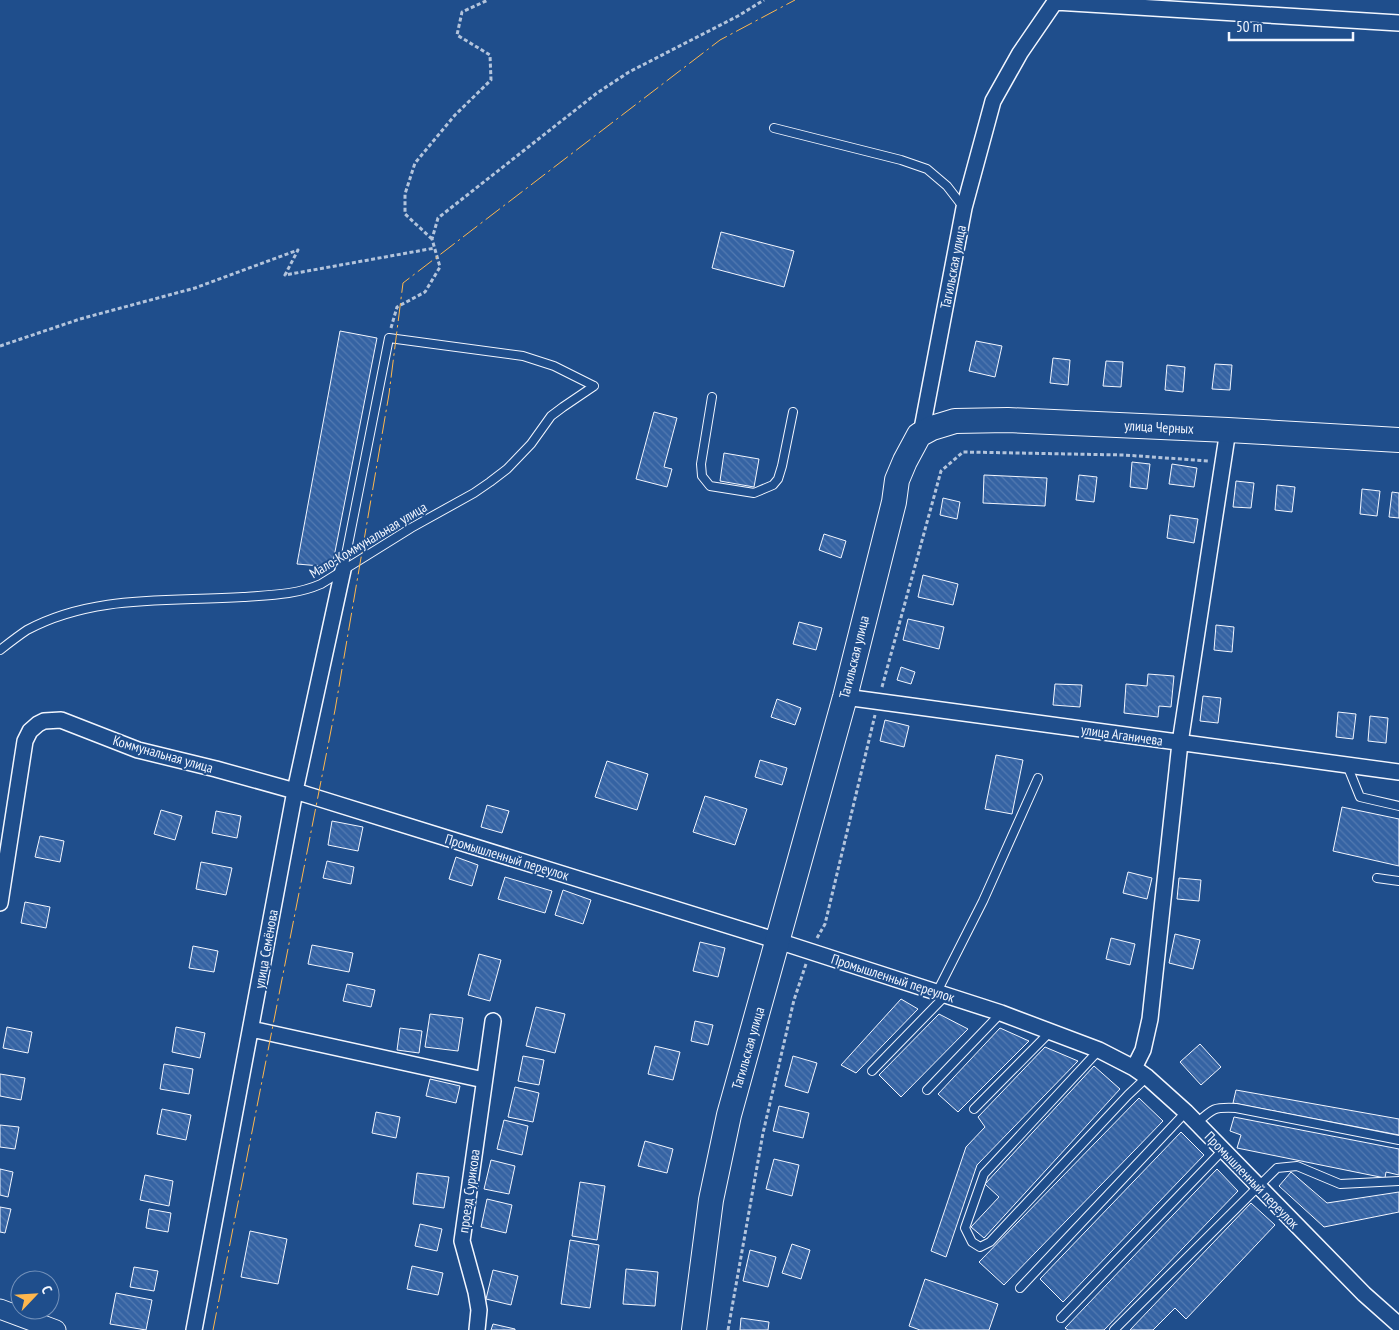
<svg xmlns="http://www.w3.org/2000/svg" width="1399" height="1330" font-family="'PT Sans Narrow',sans-serif">
	<defs>
		<pattern id="building-back-hatch" width="6" height="6" patternUnits="userSpaceOnUse" patternTransform="scale(1.25)"><rect width="6" height="6" fill="#3563a3"/><path d="M-1 5l2 2M0 0l6 6M5-1l2 2" fill="none" stroke="#537ab1"/></pattern>
	</defs>
	<rect width="100%" height="100%" fill="#1f4e8c"/>
	<!-- building -->
	<path fill="url(#building-back-hatch)" stroke="#f2f6ff" d="M 721,232 L 794,251 L 784,287 L 712,268 Z
		M 340,331 L 377,338 L 332,567 L 297,564 Z
		M 976,341 L 1002,346 L 995,377 L 969,371 Z
		M 1053,358 L 1070,360 L 1068,385 L 1050,383 Z
		M 1106,361 L 1123,362 L 1121,387 L 1103,386 Z
		M 1215,364 L 1232,365 L 1230,390 L 1212,389 Z
		M 1167,365 L 1185,367 L 1183,392 L 1165,390 Z
		M 654,412 L 677,418 L 664,467 L 672,469 L 667,487 L 636,479 Z
		M 724,453 L 759,459 L 754,487 L 720,481 Z
		M 1132,462 L 1150,464 L 1147,489 L 1130,487 Z
		M 1172,464 L 1197,468 L 1194,487 L 1169,484 Z
		M 984,475 L 1047,478 L 1045,506 L 983,503 Z
		M 1079,475 L 1097,477 L 1094,502 L 1076,500 Z
		M 1236,481 L 1254,483 L 1251,508 L 1233,507 Z
		M 1277,485 L 1295,487 L 1292,512 L 1275,510 Z
		M 1362,489 L 1380,491 L 1377,516 L 1360,514 Z
		M 1392,492 L 1399,493 L 1399,518 L 1389,517 Z
		M 943,498 L 960,502 L 957,519 L 940,515 Z
		M 1170,515 L 1198,519 L 1194,543 L 1167,538 Z
		M 824,534 L 846,541 L 841,558 L 819,550 Z
		M 923,575 L 958,584 L 953,605 L 918,597 Z
		M 908,619 L 944,627 L 939,649 L 903,640 Z
		M 799,622 L 822,628 L 816,650 L 793,644 Z
		M 1216,625 L 1234,627 L 1232,652 L 1214,650 Z
		M 901,667 L 915,672 L 911,684 L 897,680 Z
		M 1148,674 L 1174,676 L 1171,707 L 1159,706 L 1158,717 L 1124,713 L 1126,684 L 1147,686 Z
		M 1055,684 L 1082,685 L 1080,707 L 1053,705 Z
		M 1203,696 L 1221,698 L 1218,723 L 1200,721 Z
		M 777,699 L 801,708 L 795,725 L 771,717 Z
		M 1338,712 L 1356,714 L 1353,739 L 1336,737 Z
		M 1370,716 L 1388,718 L 1386,743 L 1368,741 Z
		M 885,720 L 909,726 L 904,747 L 880,741 Z
		M 996,755 L 1023,760 L 1012,814 L 985,809 Z
		M 760,760 L 787,768 L 782,785 L 755,777 Z
		M 607,761 L 648,774 L 637,810 L 595,797 Z
		M 705,796 L 747,809 L 735,845 L 693,832 Z
		M 487,805 L 509,811 L 502,833 L 481,827 Z
		M 1342,807 L 1399,819 L 1399,866 L 1333,851 Z
		M 161,810 L 182,816 L 175,840 L 154,834 Z
		M 216,811 L 241,816 L 237,838 L 212,833 Z
		M 332,821 L 363,827 L 358,851 L 328,845 Z
		M 40,836 L 64,841 L 60,862 L 35,857 Z
		M 456,857 L 478,865 L 472,886 L 449,879 Z
		M 327,861 L 354,867 L 351,884 L 323,878 Z
		M 201,862 L 232,868 L 226,895 L 196,889 Z
		M 1128,872 L 1152,878 L 1147,899 L 1123,893 Z
		M 505,877 L 552,891 L 545,913 L 498,899 Z
		M 1179,878 L 1201,880 L 1199,901 L 1177,899 Z
		M 563,890 L 591,900 L 583,924 L 555,915 Z
		M 25,902 L 50,907 L 46,928 L 21,923 Z
		M 1175,934 L 1200,940 L 1193,969 L 1169,963 Z
		M 1111,938 L 1135,944 L 1130,965 L 1106,959 Z
		M 700,942 L 725,948 L 718,977 L 693,971 Z
		M 312,945 L 353,953 L 349,972 L 308,964 Z
		M 193,946 L 218,951 L 214,972 L 189,968 Z
		M 479,954 L 501,960 L 490,1001 L 468,995 Z
		M 347,984 L 375,990 L 371,1007 L 343,1001 Z
		M 901,999 L 918,1009 L 856,1073 L 841,1065 Z
		M 536,1007 L 565,1014 L 555,1053 L 526,1046 Z
		M 430,1014 L 463,1018 L 458,1051 L 425,1047 Z
		M 939,1014 L 968,1029 L 901,1097 L 879,1075 Z
		M 695,1021 L 713,1025 L 708,1045 L 691,1041 Z
		M 7,1027 L 32,1032 L 28,1053 L 3,1048 Z
		M 176,1027 L 205,1033 L 200,1058 L 172,1052 Z
		M 400,1028 L 422,1031 L 419,1053 L 397,1050 Z
		M 1000,1028 L 1029,1041 L 958,1112 L 938,1094 Z
		M 1200,1044 L 1221,1067 L 1201,1085 L 1180,1062 Z
		M 655,1046 L 680,1052 L 673,1080 L 648,1074 Z
		M 1045,1047 L 1078,1061 L 977,1165 L 946,1257 L 931,1251 L 966,1147 L 985,1127 L 978,1117 Z
		M 523,1056 L 544,1060 L 539,1085 L 518,1081 Z
		M 793,1056 L 817,1063 L 808,1093 L 785,1086 Z
		M 164,1064 L 193,1069 L 189,1094 L 160,1089 Z
		M 1094,1066 L 1120,1089 L 984,1238 L 971,1227 L 999,1197 L 985,1184 Z
		M 0,1074 L 25,1078 L 21,1100 L 0,1096 Z
		M 430,1079 L 460,1086 L 456,1103 L 426,1096 Z
		M 515,1087 L 539,1093 L 533,1122 L 508,1117 Z
		M 1236,1090 L 1399,1119 L 1399,1135 L 1233,1103 Z
		M 1139,1098 L 1163,1121 L 1004,1285 L 979,1262 Z
		M 779,1106 L 809,1113 L 803,1138 L 773,1131 Z
		M 162,1109 L 191,1115 L 186,1140 L 157,1134 Z
		M 376,1112 L 400,1117 L 396,1138 L 372,1133 Z
		M 1234,1117 L 1399,1149 L 1399,1175 L 1386,1172 L 1385,1178 L 1237,1148 L 1241,1135 L 1230,1131 Z
		M 504,1120 L 528,1126 L 522,1155 L 497,1149 Z
		M 0,1125 L 19,1127 L 15,1149 L 0,1147 Z
		M 1181,1132 L 1204,1155 L 1063,1302 L 1040,1279 Z
		M 645,1141 L 673,1149 L 667,1173 L 638,1166 Z
		M 774,1159 L 799,1165 L 792,1196 L 766,1189 Z
		M 491,1160 L 515,1166 L 509,1194 L 484,1189 Z
		M 0,1169 L 13,1172 L 8,1197 L 0,1195 Z
		M 1217,1169 L 1238,1191 L 1104,1330 L 1068,1330 L 1065,1328 Z
		M 1291,1172 L 1327,1203 L 1399,1192 L 1399,1212 L 1324,1227 L 1279,1186 Z
		M 417,1173 L 449,1177 L 444,1208 L 413,1204 Z
		M 145,1175 L 173,1181 L 169,1206 L 140,1200 Z
		M 580,1182 L 605,1186 L 597,1240 L 572,1236 Z
		M 487,1199 L 512,1205 L 506,1233 L 481,1227 Z
		M 1251,1203 L 1275,1225 L 1186,1319 L 1175,1308 L 1153,1330 L 1130,1330 Z
		M 0,1207 L 11,1209 L 5,1233 L 0,1232 Z
		M 149,1209 L 171,1213 L 168,1232 L 146,1228 Z
		M 420,1224 L 442,1229 L 437,1251 L 415,1246 Z
		M 250,1231 L 287,1239 L 278,1284 L 241,1277 Z
		M 570,1240 L 599,1245 L 590,1308 L 561,1304 Z
		M 792,1244 L 810,1250 L 801,1279 L 782,1273 Z
		M 750,1250 L 776,1257 L 768,1287 L 743,1281 Z
		M 412,1266 L 443,1273 L 438,1295 L 407,1289 Z
		M 134,1267 L 158,1271 L 154,1291 L 130,1287 Z
		M 626,1269 L 658,1272 L 655,1306 L 623,1304 Z
		M 493,1270 L 518,1276 L 511,1305 L 486,1299 Z
		M 925,1279 L 998,1304 L 989,1330 L 920,1330 L 909,1326 Z
		M 116,1293 L 152,1300 L 146,1330 L 110,1324 Z
		M 741,1318 L 769,1322 L 768,1330 L 740,1330 Z
		M 493,1324 L 515,1329 L 515,1330 L 491,1330 Z"/>
	<g fill="none" stroke-linecap="round" stroke-linejoin="round">
		<defs>
			<path id="service" d="M 774,128 L 901,160 L 927,169 L 947,186 L 964,208
				M 712,397 L 701,464 L 702,476 L 710,486 L 754,493 L 773,485 L 778,479 L 782,466 L 793,412
				M 343,570 L 389,338 L 523,356 L 554,366 L 594,386
				M 0,650 C 9,643 18,636 27,630 C 94,594 170,602 243,597 C 270,595 296,595 321,584 L 411,528 L 474,493 L 490,482 L 507,469 L 531,444 L 551,416 L 563,407 L 594,386
				M 1347,765 L 1360,797 L 1399,806
				M 1377,878 L 1399,881
				M 937,992 L 983,901 L 1038,778
				M 1099,1050 L 984,1174 L 965,1228 L 972,1242 L 980,1247 L 990,1242 L 1128,1095 L 1147,1077
				M 872,1071 L 946,995
				M 927,1090 L 1001,1013
				M 974,1109 L 1051,1031
				M 1197,1123 C 1213,1108 1214,1107 1236,1108 L 1399,1140
				M 1020,1288 L 1186,1112
				M 1061,1318 L 1223,1150
				M 1114,1330 L 1277,1168 L 1297,1166 L 1340,1184 L 1399,1181"/>
			<path id="minor" d="M 921,434 L 964,208 L 993,101 L 1020,53 L 1055,2 L 1399,23
				M 845,697 L 1399,772
				M 0,903 L 25,741 L 30,731 L 38,724 L 44,721 L 61,720 L 138,750 L 216,769 L 295,791 L 778,941 L 1001,1013 L 1099,1050 L 1134,1068 L 1147,1077 L 1186,1112 L 1364,1294 L 1399,1325
				M 251,1029 L 484,1080
				M 1134,1068 L 1143,1050 L 1150,1019 L 1180,743 L 1228,430
				M 194,1330 L 295,791 L 343,570
				M 477,1330 L 479,1310 L 476,1292 L 462,1241 L 493,1021"/>
			<path id="tertiary" d="M 0,1309 L 56,1330"/>
			<path id="primary" d="M 694,1330 L 711,1200 L 729,1115 L 845,697 L 894,502 L 897,480 L 905,461 L 919,435 L 932,428 L 955,421 L 1008,420 L 1228,430 L 1399,440"/>
		</defs>
		<!-- service casing -->
		<use href="#service" stroke="#f2f6ff" stroke-width="10"/>
		<!-- minor casing -->
		<use href="#minor" stroke="#f2f6ff" stroke-width="18"/>
		<!-- tertiary casing -->
		<use href="#tertiary" stroke="#f2f6ff" stroke-width="21"/>
		<!-- primary casing -->
		<use href="#primary" stroke="#f2f6ff" stroke-width="26"/>
		<!-- path -->
		<path stroke="#b3c4dc" stroke-width="3" stroke-dasharray="4 2.5" stroke-linecap="butt" d="M 432,239 L 405,214 L 405,194 L 415,163 L 455,115 L 491,80 L 490,55 L 457,35 L 462,12 L 488,0
			M 391,328 L 397,307 L 425,292 L 440,267 L 432,239 L 438,218 L 597,93 L 629,72 L 738,16 L 764,0
			M 0,346 L 80,319 L 195,288 L 298,250 L 285,275 L 435,248
			M 882,687 L 941,471 L 963,452 L 1124,455 L 1209,461
			M 817,938 L 825,924 L 875,715
			M 728,1330 L 763,1133 L 794,1000 L 806,964"/>
		<!-- service -->
		<use href="#service" stroke="#1f4e8c" stroke-width="8"/>
		<!-- minor -->
		<use href="#minor" stroke="#1f4e8c" stroke-width="15"/>
		<!-- tertiary -->
		<use href="#tertiary" stroke="#1f4e8c" stroke-width="19"/>
		<!-- primary -->
		<use href="#primary" stroke="#1f4e8c" stroke-width="24"/>
		<!-- power -->
		<path stroke="#ffb74d" stroke-width="1" stroke-dasharray="18 4 2.5 4" stroke-linecap="butt" d="M 213,1330 L 335,710 L 389,394 L 403,283 L 720,40 L 795,0"/>
	</g>
	<g text-anchor="middle" stroke-width="4" stroke-linejoin="round" paint-order="stroke">
		<!-- street labels -->
		<g font-size="14" fill="#f2f6ff" stroke="#1f4e8c">
			<text transform="translate(953 267) rotate(-79)" y="5">Тагильская улица</text>
			<text transform="translate(1159 427) rotate(3)" y="5">улица Черных</text>
			<text transform="translate(368 540) rotate(-31)" y="5">Мало-Коммунальная улица</text>
			<text transform="translate(854 657) rotate(-76)" y="5">Тагильская улица</text>
			<text transform="translate(1122 735) rotate(8)" y="5">улица Аганичева</text>
			<text transform="translate(163 754) rotate(16)" y="5">Коммунальная улица</text>
			<text transform="translate(507 857) rotate(17)" y="5">Промышленный переулок</text>
			<text transform="translate(266 949) rotate(-80)" y="5">улица Семёнова</text>
			<text transform="translate(893 978) rotate(18)" y="5">Промышленный переулок</text>
			<text transform="translate(748 1048) rotate(-74)" y="5">Тагильская улица</text>
			<text transform="translate(1252 1180) rotate(46)" y="5">Промышленный переулок</text>
			<text transform="translate(469 1191) rotate(-82)" y="5">проезд Сурикова</text>
		</g>
	</g>
	<!-- north arrow -->
	<g transform="translate(35 1295) rotate(65)"><circle r="24" fill="#1f4e8c" stroke="#7391ba"/>
	<path d="M0-4L9 19L0 12L-9 19Z" fill="#ffb74d"/>
	<text y="-8" font-size="14" font-weight="bold" text-anchor="middle" fill="#f2f6ff">С</text>
	</g>
	<!-- scale -->
	<path d="M1229 32v8h124v-8" fill="none" stroke="#f2f6ff" stroke-width="2.5"/>
	<text x="1236" y="32" font-size="15" fill="#f2f6ff" stroke="#1f4e8c" stroke-width="4" paint-order="stroke">50 m</text>
</svg>
